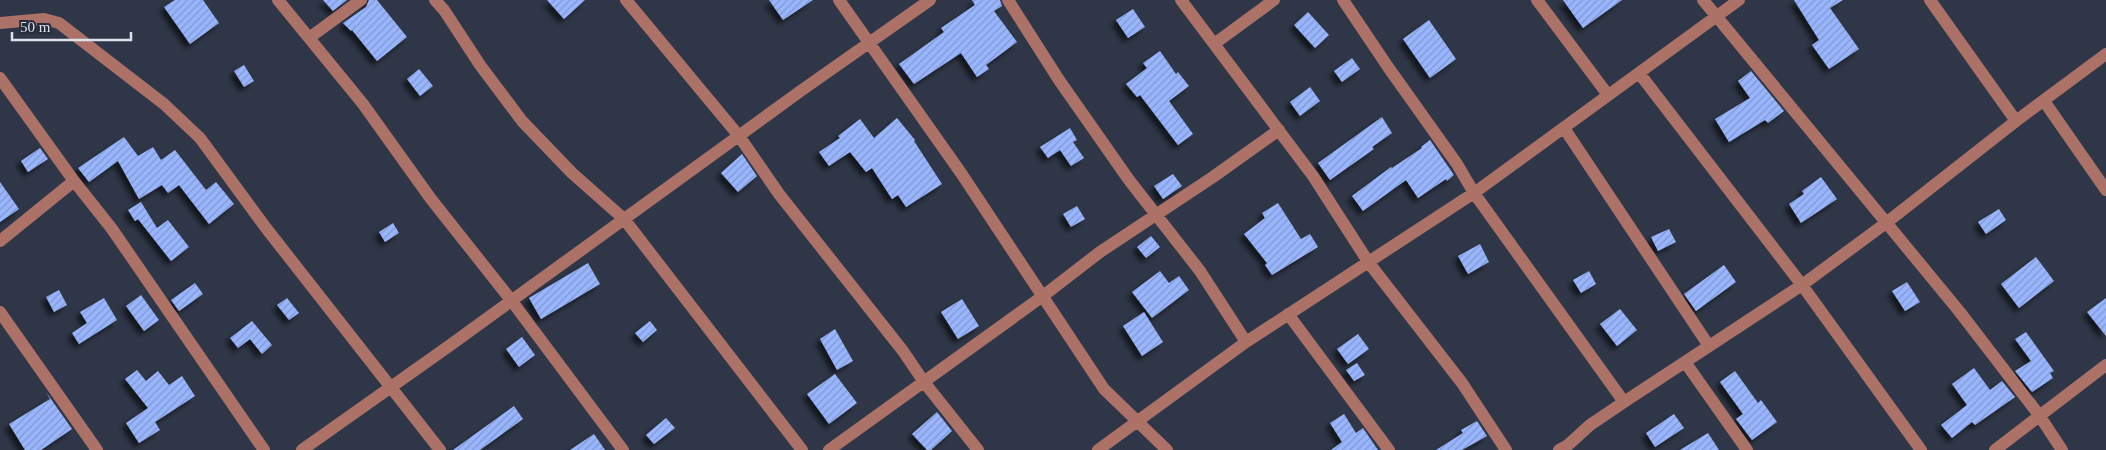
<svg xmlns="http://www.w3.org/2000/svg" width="2106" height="450" font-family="Georgia,serif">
	<defs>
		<pattern id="building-hatch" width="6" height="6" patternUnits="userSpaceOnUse" patternTransform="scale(1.25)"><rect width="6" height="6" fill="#98b5fd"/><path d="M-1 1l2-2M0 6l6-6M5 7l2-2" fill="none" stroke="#8299cf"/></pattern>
		<filter id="shadow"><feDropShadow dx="-4.5" dy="4.5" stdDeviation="2.5" flood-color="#0009"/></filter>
	</defs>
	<rect width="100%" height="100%" fill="#2f3647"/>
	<!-- building -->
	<path fill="url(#building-hatch)" filter="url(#shadow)" d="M 175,0 L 203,0 L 219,23 L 190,44 L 164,7 Z
		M 323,0 L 347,0 L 333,11 Z
		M 369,0 L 377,0 L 407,37 L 377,61 L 352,30 L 351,31 L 343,23 L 366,7 Z
		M 547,0 L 585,0 L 564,19 Z
		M 769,0 L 813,0 L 783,20 Z
		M 972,0 L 1000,0 L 1002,6 L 994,11 L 1017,42 L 986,65 L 989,69 L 977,77 L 961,53 L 914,84 L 899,64 L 944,32 L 941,28 L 975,5 Z
		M 1563,0 L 1622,0 L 1583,28 Z
		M 1794,0 L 1843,0 L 1830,8 L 1859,49 L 1829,69 L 1812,45 L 1819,40 Z
		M 1133,9 L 1145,27 L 1128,38 L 1116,20 Z
		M 1308,12 L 1329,35 L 1315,48 L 1294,25 Z
		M 1429,20 L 1456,59 L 1430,78 L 1403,39 Z
		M 1160,51 L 1176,74 L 1178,72 L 1189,86 L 1169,101 L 1193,134 L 1178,145 L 1140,95 L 1137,97 L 1126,84 L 1147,68 L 1143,63 Z
		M 1352,58 L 1360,69 L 1342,82 L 1334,71 Z
		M 244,65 L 254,81 L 244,87 L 234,71 Z
		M 419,69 L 433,86 L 420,96 L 407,79 Z
		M 1751,71 L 1784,111 L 1768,123 L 1765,120 L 1729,142 L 1715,119 L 1750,98 L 1738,81 Z
		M 1310,87 L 1320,101 L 1300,116 L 1290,102 Z
		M 1382,117 L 1392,133 L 1372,147 L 1374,149 L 1330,180 L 1318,163 Z
		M 897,118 L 915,140 L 914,141 L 942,184 L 906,207 L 898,195 L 892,199 L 872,168 L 866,172 L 850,152 L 829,166 L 819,152 L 840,138 L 838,136 L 860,119 L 874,138 Z
		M 1070,128 L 1077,140 L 1073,142 L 1084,158 L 1071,166 L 1060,150 L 1048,158 L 1040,147 Z
		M 124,137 L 138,156 L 153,147 L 161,160 L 175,150 L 206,190 L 216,182 L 234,204 L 209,224 L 179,185 L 168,193 L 162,185 L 139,199 L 118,161 L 89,182 L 78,168 Z
		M 1430,140 L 1454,175 L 1447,181 L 1446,179 L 1418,198 L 1406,180 L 1363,211 L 1352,196 L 1391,167 L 1392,168 L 1422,148 L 1421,147 Z
		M 40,148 L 48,159 L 28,172 L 21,161 Z
		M 742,154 L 757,176 L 738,192 L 721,173 Z
		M 1173,174 L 1182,186 L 1163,199 L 1154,186 Z
		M 1821,177 L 1837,199 L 1801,223 L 1789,204 L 1804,194 L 1802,191 Z
		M 0,182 L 19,209 L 0,222 Z
		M 141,202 L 157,228 L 168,220 L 189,247 L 171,261 L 138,219 L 135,221 L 128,210 Z
		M 1278,203 L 1301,239 L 1310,234 L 1318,247 L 1272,275 L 1265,265 L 1267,263 L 1244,234 L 1265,218 L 1262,213 Z
		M 1077,206 L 1085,219 L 1071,227 L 1063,214 Z
		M 1999,209 L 2006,220 L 1986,234 L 1978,222 Z
		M 393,223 L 399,233 L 385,242 L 379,232 Z
		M 1669,229 L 1676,242 L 1658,251 L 1651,237 Z
		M 1151,236 L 1160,247 L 1146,258 L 1137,247 Z
		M 1480,244 L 1489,262 L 1468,274 L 1458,256 Z
		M 2036,257 L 2054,281 L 2019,308 L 2001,284 Z
		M 588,263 L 600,284 L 541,319 L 529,298 Z
		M 1724,265 L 1736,282 L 1696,311 L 1684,294 Z
		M 1160,271 L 1169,283 L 1179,276 L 1189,290 L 1152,318 L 1132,292 Z
		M 1589,271 L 1596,284 L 1581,293 L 1573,280 Z
		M 1907,282 L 1920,302 L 1905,311 L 1892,291 Z
		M 195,283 L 203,294 L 179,311 L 171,300 Z
		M 59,290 L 67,305 L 54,312 L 46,297 Z
		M 141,295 L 159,320 L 144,331 L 126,306 Z
		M 104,298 L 117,320 L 79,344 L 72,333 L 87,323 L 80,312 Z
		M 287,298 L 299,313 L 289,320 L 277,305 Z
		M 2106,298 L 2106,336 L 2087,312 Z
		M 962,299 L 979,326 L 958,339 L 941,312 Z
		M 1620,309 L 1637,330 L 1617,346 L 1600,324 Z
		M 1144,312 L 1163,342 L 1142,356 L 1123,326 Z
		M 252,321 L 272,345 L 262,354 L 250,339 L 238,348 L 230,338 Z
		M 650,321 L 657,330 L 643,342 L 635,333 Z
		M 835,329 L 853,361 L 837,370 L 820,339 Z
		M 2026,332 L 2054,371 L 2050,373 L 2053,378 L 2032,392 L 2015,371 L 2031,361 L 2015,339 Z
		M 1358,334 L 1369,349 L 1348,364 L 1337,349 Z
		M 522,337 L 535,355 L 519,367 L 506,349 Z
		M 1357,363 L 1365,375 L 1354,381 L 1346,370 Z
		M 1974,368 L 1990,390 L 2002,381 L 2015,397 L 1975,425 L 1972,422 L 1952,438 L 1941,425 L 1967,405 L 1952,384 Z
		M 137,370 L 146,381 L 158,371 L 169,385 L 182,376 L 195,396 L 155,422 L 160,430 L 139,443 L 126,423 L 148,408 L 125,379 Z
		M 1735,371 L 1758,403 L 1761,400 L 1777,422 L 1752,440 L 1736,419 L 1743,414 L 1720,382 Z
		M 835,374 L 857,403 L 829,424 L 807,394 Z
		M 46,392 L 72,429 L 41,450 L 25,450 L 9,424 L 50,399 Z
		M 514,406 L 523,419 L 480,450 L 453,450 Z
		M 937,412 L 952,431 L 931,450 L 927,450 L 912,434 Z
		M 1344,414 L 1356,433 L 1363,428 L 1378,450 L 1331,450 L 1342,442 L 1330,423 Z
		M 1674,414 L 1684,428 L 1655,447 L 1646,433 Z
		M 666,418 L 675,428 L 654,444 L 646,435 Z
		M 1477,421 L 1487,436 L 1462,450 L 1436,450 L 1463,433 L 1461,430 Z
		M 1708,433 L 1719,450 L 1680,450 Z
		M 594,434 L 605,450 L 570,450 Z"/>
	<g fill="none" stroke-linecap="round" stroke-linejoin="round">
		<!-- minor -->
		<path stroke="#ac7268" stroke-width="12" d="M 278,0 L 363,104 L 431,199 L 511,300 L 623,450
			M 435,0 L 444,10 L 480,65 L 522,121 L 572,173 L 624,219 L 802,450
			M 626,0 L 739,136 L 779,194 L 903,351 L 924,382 L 978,450
			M 839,0 L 961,173 L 1104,389 L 1167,450
			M 1008,0 L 1059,80 L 1129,180 L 1200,271 L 1246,342
			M 1181,0 L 1313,176 L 1369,263 L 1462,383 L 1506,450
			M 1343,0 L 1388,67 L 1457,164 L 1474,193 L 1624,402
			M 1537,0 L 1608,95
			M 1703,0 L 1959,311 L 2039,415 L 2062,450
			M 1930,0 L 2016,121
			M 0,23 L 44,19 L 59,23 L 164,104 L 200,138 L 266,228 L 440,450
			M 309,38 L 361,0
			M 1214,44 L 1274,0
			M 1639,73 L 1802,285 L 1921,450
			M 0,78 L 74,181 L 112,229 L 264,450
			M 2044,101 L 2106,190
			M 1564,128 L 1709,346
			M 0,241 L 74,181
			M 0,312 L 97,450
			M 1288,314 L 1389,450
			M 1685,362 L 1747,450
			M 302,450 L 449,346 L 802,90 L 930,0
			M 829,450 L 1043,296 L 1100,252 L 1213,177 L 1279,130
			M 1098,450 L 1246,342 L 1474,193 L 1739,0
			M 1559,450 L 1568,445 L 1590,425 L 1624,402 L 1802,285 L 1886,223 L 2016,121 L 2106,54
			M 1995,450 L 2106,365"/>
	</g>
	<!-- scale -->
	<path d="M12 32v8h119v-8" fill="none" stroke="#dce1eb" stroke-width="2.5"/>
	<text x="20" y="32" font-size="15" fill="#dce1eb" stroke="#252c3c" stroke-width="4" paint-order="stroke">50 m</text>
</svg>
